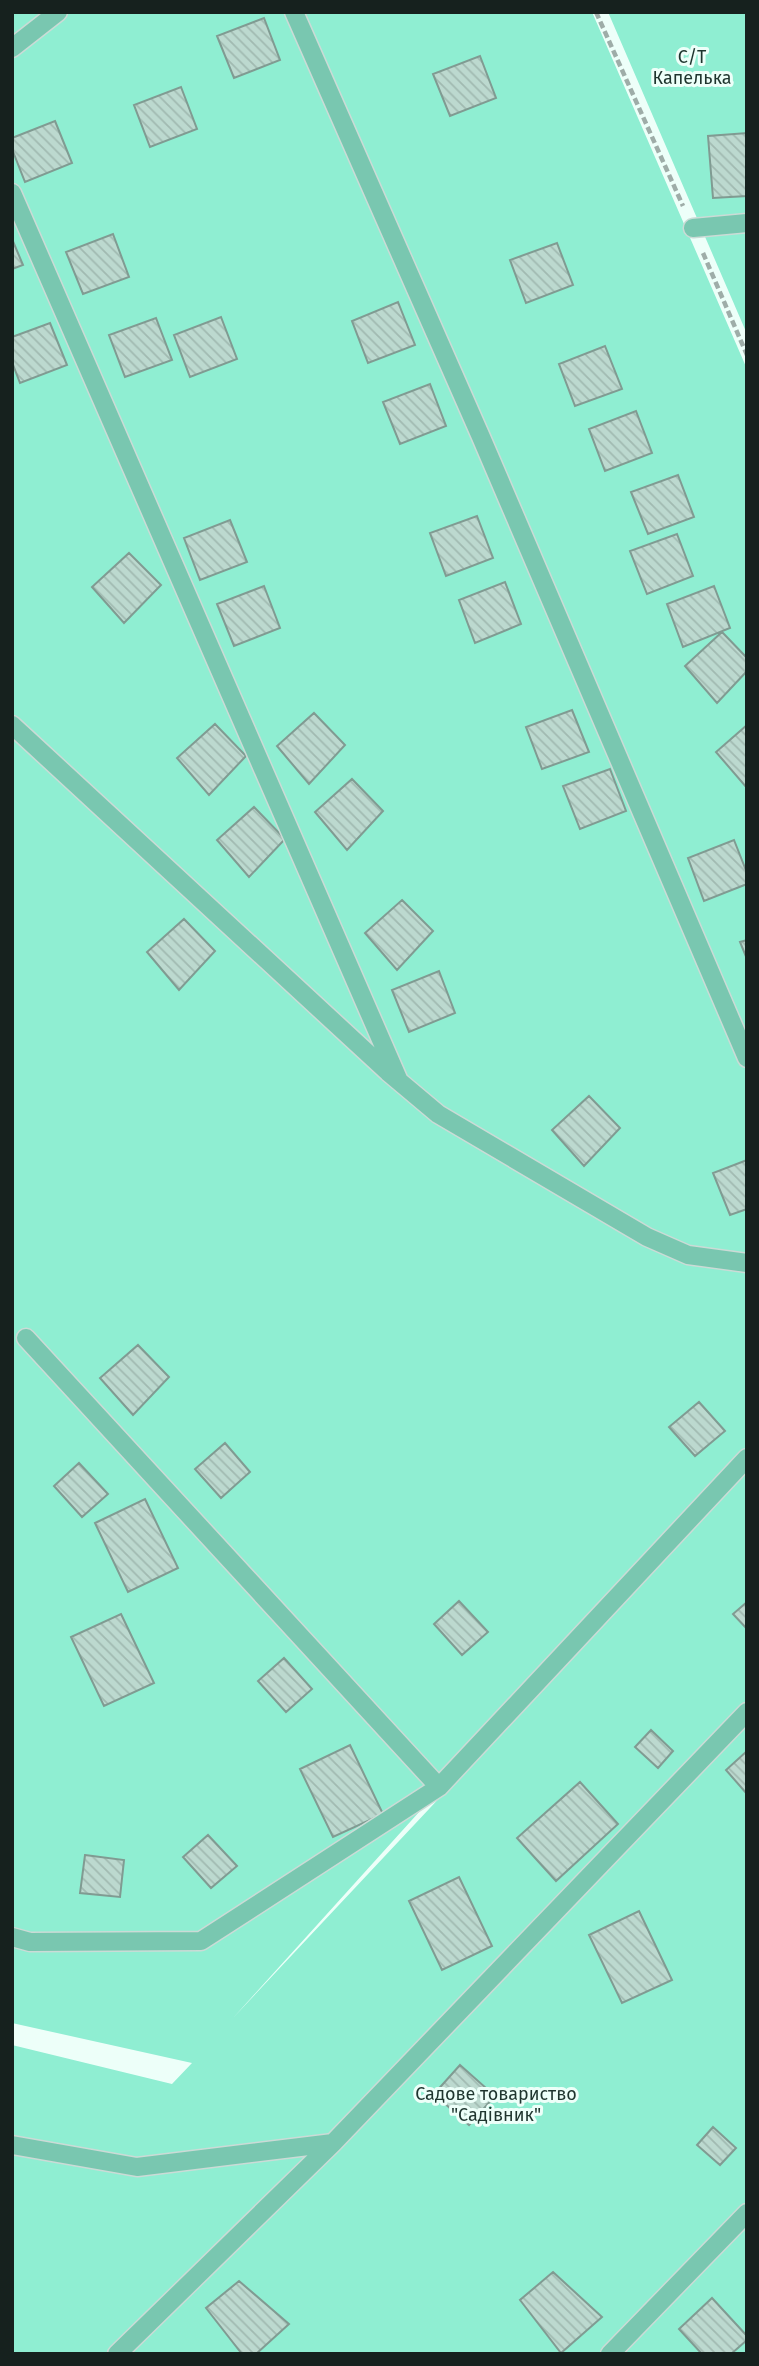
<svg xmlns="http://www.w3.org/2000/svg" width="759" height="2366" font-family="'Fira Sans',sans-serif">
	<defs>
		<pattern id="building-back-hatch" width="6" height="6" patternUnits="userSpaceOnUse" patternTransform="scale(1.75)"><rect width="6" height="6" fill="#bcd9cf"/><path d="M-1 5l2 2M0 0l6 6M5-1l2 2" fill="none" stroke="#a1bab1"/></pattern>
	</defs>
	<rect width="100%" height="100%" fill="#edfff9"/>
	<!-- green -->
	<path fill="#8feed2" d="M 12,12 L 592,12 L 747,369 L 747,1449 L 233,2018 L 747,1470 L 747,2354 L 12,2354 L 12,2045 L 172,2084 L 192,2063 L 12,2023 Z
		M 608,12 L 747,12 L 747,335 L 747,334 Z"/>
	<!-- building -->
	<path fill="url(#building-back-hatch)" stroke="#809b92" stroke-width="2" d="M 264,18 L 280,60 L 234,78 L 217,36 Z
		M 480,56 L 496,98 L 450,116 L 433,74 Z
		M 181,87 L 197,129 L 150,147 L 134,105 Z
		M 55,121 L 72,163 L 25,182 L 12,149 L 12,138 Z
		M 747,133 L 747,196 L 713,198 L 708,136 Z
		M 113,234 L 129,277 L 83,294 L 66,252 Z
		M 12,239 L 23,265 L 12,269 Z
		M 557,243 L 573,285 L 526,303 L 510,260 Z
		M 398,302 L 415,345 L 368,363 L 352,321 Z
		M 221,317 L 237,359 L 190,377 L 174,335 Z
		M 156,318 L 172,360 L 125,377 L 109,335 Z
		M 50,323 L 67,365 L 20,383 L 12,362 L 12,337 Z
		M 605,346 L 622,389 L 575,406 L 559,364 Z
		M 430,384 L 446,426 L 400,444 L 383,402 Z
		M 636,411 L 652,453 L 605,471 L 589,429 Z
		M 678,475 L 694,517 L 648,534 L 631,492 Z
		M 477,516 L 493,558 L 446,576 L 430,533 Z
		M 230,520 L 247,562 L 200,580 L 184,538 Z
		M 677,534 L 693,576 L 647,594 L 630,551 Z
		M 129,553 L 161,585 L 124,623 L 92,587 Z
		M 505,582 L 521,624 L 475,643 L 459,600 Z
		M 264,586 L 280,628 L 234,646 L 217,604 Z
		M 714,586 L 730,628 L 683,647 L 667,604 Z
		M 722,632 L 747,658 L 747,671 L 717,703 L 685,666 Z
		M 572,710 L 589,752 L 542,769 L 526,727 Z
		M 314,713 L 345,745 L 309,784 L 277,746 Z
		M 215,724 L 246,756 L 209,795 L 177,758 Z
		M 747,725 L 747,788 L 716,752 Z
		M 610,769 L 626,811 L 580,829 L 563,786 Z
		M 352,779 L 383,811 L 347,850 L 315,812 Z
		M 254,807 L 285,839 L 249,877 L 217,840 Z
		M 734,840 L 747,873 L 747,884 L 704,901 L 688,858 Z
		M 402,900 L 433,931 L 397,970 L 365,933 Z
		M 184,919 L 215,951 L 179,990 L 147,952 Z
		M 747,940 L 747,959 L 740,942 Z
		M 439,971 L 455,1013 L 409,1032 L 392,990 Z
		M 589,1096 L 620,1128 L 584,1166 L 552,1130 Z
		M 747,1160 L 747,1209 L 730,1215 L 713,1173 Z
		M 138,1345 L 169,1377 L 133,1415 L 100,1378 Z
		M 699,1402 L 725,1431 L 695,1456 L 669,1427 Z
		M 225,1443 L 250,1472 L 221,1498 L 195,1469 Z
		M 79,1463 L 108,1494 L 82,1517 L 54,1486 Z
		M 145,1499 L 178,1568 L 128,1592 L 95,1523 Z
		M 459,1601 L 488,1632 L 462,1655 L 434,1624 Z
		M 747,1602 L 747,1629 L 733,1614 Z
		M 121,1614 L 154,1683 L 104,1706 L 71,1637 Z
		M 284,1658 L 312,1689 L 286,1712 L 258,1681 Z
		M 651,1730 L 673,1751 L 658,1768 L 635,1747 Z
		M 350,1745 L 383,1814 L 333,1837 L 300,1769 Z
		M 747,1751 L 747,1794 L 726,1770 Z
		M 580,1782 L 618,1824 L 556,1881 L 517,1838 Z
		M 208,1835 L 237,1866 L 211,1888 L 183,1857 Z
		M 85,1855 L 124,1860 L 120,1897 L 80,1893 Z
		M 459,1877 L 492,1946 L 442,1970 L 409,1901 Z
		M 639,1911 L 672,1980 L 622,2003 L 589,1935 Z
		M 460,2065 L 495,2096 L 469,2125 L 434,2094 Z
		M 713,2127 L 736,2148 L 720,2165 L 697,2145 Z
		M 553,2272 L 602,2317 L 561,2353 L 520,2300 Z
		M 239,2281 L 289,2324 L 256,2354 L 242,2354 L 206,2308 Z
		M 712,2298 L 747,2336 L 747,2340 L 731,2354 L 702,2354 L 679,2329 Z"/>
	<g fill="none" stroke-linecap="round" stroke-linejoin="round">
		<defs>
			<path id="lane" d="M 294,12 L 481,437 L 747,1058
				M 12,48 L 58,12
				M 12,193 L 399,1081
				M 693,228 L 747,223
				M 12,725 L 388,1072 L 438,1114 L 647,1237 L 688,1255 L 747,1263
				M 26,1338 L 439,1787
				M 12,1937 L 30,1942 L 201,1941 L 439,1787 L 747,1458
				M 12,2145 L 137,2167 L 333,2143 L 747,1712
				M 117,2354 L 333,2143
				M 610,2354 L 747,2213"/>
		</defs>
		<!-- lane casing -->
		<use href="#lane" stroke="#cbdbd6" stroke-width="21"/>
		<!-- path -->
		<path stroke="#9eada8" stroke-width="4.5" stroke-dasharray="7 3.5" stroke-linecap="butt" d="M 596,12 L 683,206
			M 703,253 L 747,355"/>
		<!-- lane -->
		<use href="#lane" stroke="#79c7b0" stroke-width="18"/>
	</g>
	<g text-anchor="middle" stroke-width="6" stroke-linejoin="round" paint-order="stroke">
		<!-- park labels -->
		<g font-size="18" fill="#1e352e" stroke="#edfff9">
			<text x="692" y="63">С/Т<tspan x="692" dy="21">Капелька</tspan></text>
			<text x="496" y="2100">Садове товариство<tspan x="496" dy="21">"Садівник"</tspan></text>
		</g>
	</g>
	<!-- border -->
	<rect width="759" height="2366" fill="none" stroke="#16211e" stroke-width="28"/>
</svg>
